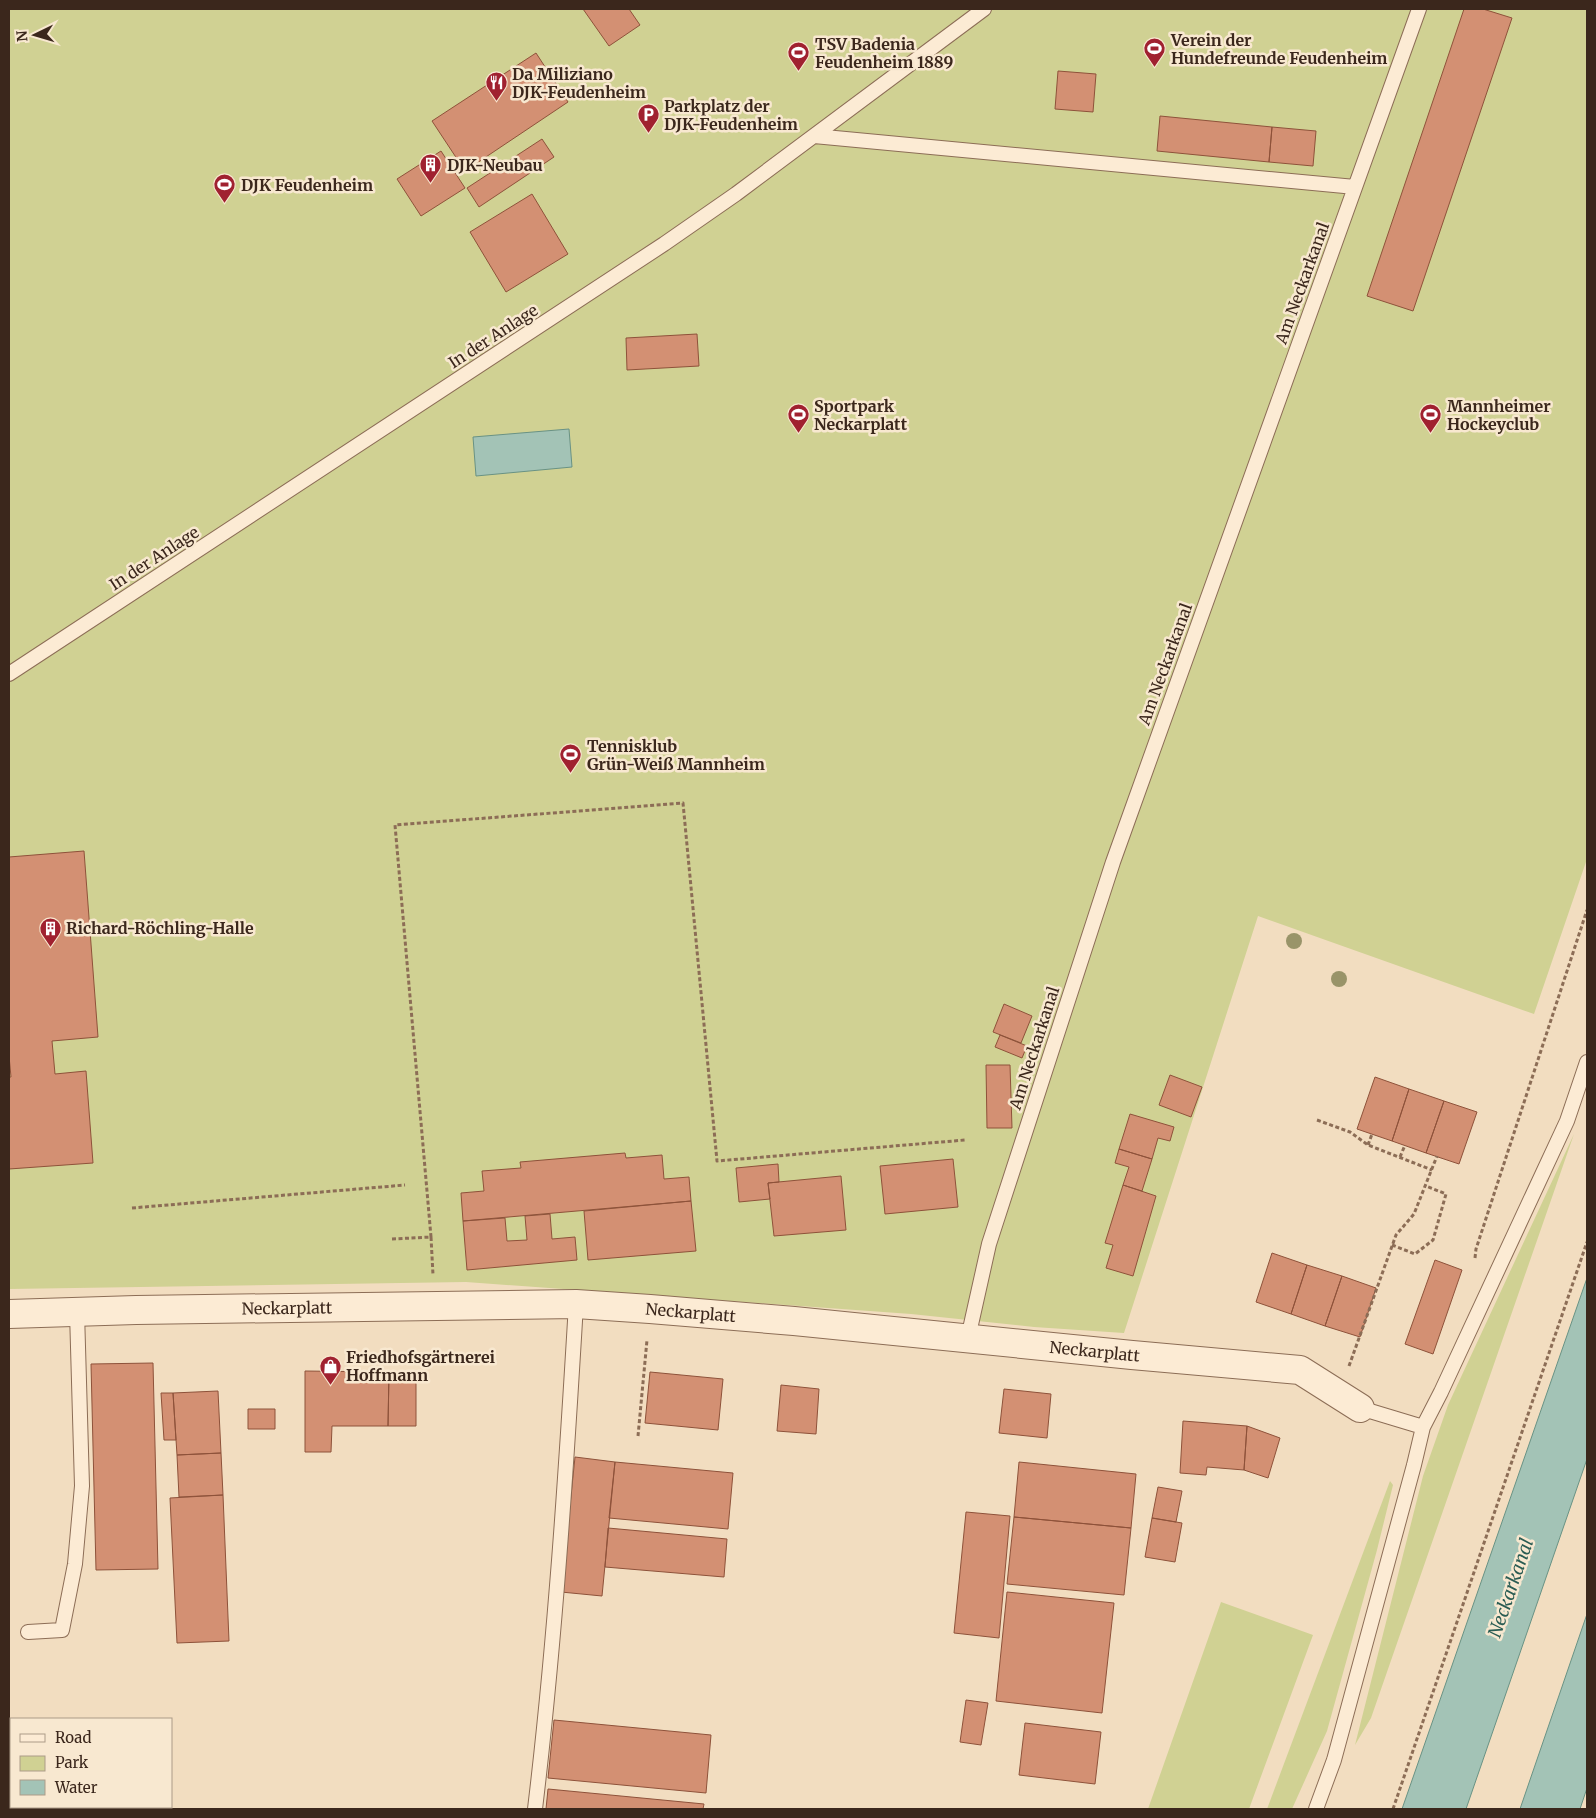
<svg xmlns="http://www.w3.org/2000/svg" width="1596" height="1818" font-family="Merriweather,serif">
	<rect width="100%" height="100%" fill="#f2ddc0"/>
	<!-- green -->
	<path fill="#d0d193" d="M 9,9 L 1587,9 L 1587,859 L 1534,1014 L 1258,916 L 1124,1333 L 1034,1327 L 911,1314 L 466,1282 L 9,1289 Z
		M 1574,1134 L 1371,1718 L 1355,1745 L 1423,1476 L 1448,1405 Z
		M 1390,1481 L 1393,1485 L 1377,1550 L 1327,1731 L 1292,1809 L 1267,1809 Z
		M 1221,1602 L 1313,1635 L 1249,1809 L 1148,1809 Z"/>
	<!-- water -->
	<path fill="#a3c3b6" stroke="#699284" d="M 569,429 L 572,467 L 476,476 L 473,437 Z
		M 1587,1278 L 1587,1459 L 1466,1809 L 1402,1809 Z
		M 1587,1614 L 1587,1788 L 1580,1809 L 1520,1809 Z"/>
	<!-- building -->
	<path fill="#d39073" stroke="#8e523a" d="M 583,9 L 629,9 L 640,25 L 609,46 Z
		M 1464,9 L 1483,9 L 1512,18 L 1413,311 L 1367,296 Z
		M 536,53 L 568,102 L 465,171 L 432,121 Z
		M 1058,71 L 1096,74 L 1093,112 L 1055,109 Z
		M 1160,116 L 1272,127 L 1269,162 L 1157,151 Z
		M 1272,127 L 1316,131 L 1313,166 L 1269,162 Z
		M 542,139 L 554,157 L 479,207 L 467,188 Z
		M 441,151 L 465,188 L 421,216 L 397,179 Z
		M 532,194 L 568,254 L 506,292 L 470,232 Z
		M 697,334 L 699,366 L 627,370 L 626,338 Z
		M 84,851 L 98,1037 L 52,1041 L 55,1074 L 86,1071 L 93,1163 L 9,1169 L 9,1077 L 11,1077 L 9,1056 L 9,857 Z
		M 1004,1004 L 1032,1016 L 1021,1043 L 993,1032 Z
		M 1000,1035 L 1027,1046 L 1022,1058 L 995,1047 Z
		M 986,1065 L 1010,1065 L 1012,1128 L 987,1128 Z
		M 1170,1075 L 1202,1087 L 1191,1117 L 1159,1105 Z
		M 1375,1077 L 1409,1089 L 1392,1141 L 1357,1129 Z
		M 1409,1089 L 1444,1101 L 1426,1153 L 1392,1141 Z
		M 1444,1101 L 1477,1112 L 1459,1164 L 1426,1153 Z
		M 1130,1114 L 1174,1127 L 1170,1141 L 1158,1138 L 1152,1159 L 1119,1149 Z
		M 1119,1149 L 1152,1159 L 1142,1191 L 1123,1185 L 1129,1167 L 1115,1163 Z
		M 625,1153 L 626,1158 L 662,1155 L 664,1179 L 689,1177 L 691,1201 L 463,1221 L 461,1193 L 484,1191 L 482,1171 L 521,1168 L 520,1162 Z
		M 953,1159 L 958,1207 L 885,1214 L 880,1166 Z
		M 778,1164 L 779,1182 L 768,1183 L 770,1199 L 739,1202 L 736,1168 Z
		M 841,1176 L 846,1230 L 774,1236 L 768,1183 Z
		M 1123,1185 L 1156,1196 L 1133,1276 L 1106,1268 L 1113,1245 L 1105,1243 Z
		M 691,1201 L 696,1251 L 588,1260 L 584,1211 Z
		M 550,1214 L 552,1239 L 575,1237 L 577,1260 L 467,1270 L 463,1221 L 505,1218 L 507,1241 L 527,1240 L 525,1216 Z
		M 1272,1253 L 1307,1265 L 1291,1314 L 1256,1302 Z
		M 1435,1260 L 1462,1270 L 1433,1354 L 1405,1344 Z
		M 1307,1265 L 1342,1276 L 1325,1326 L 1291,1314 Z
		M 1342,1276 L 1376,1288 L 1360,1337 L 1325,1326 Z
		M 153,1363 L 158,1569 L 96,1570 L 91,1364 Z
		M 305,1371 L 389,1372 L 388,1426 L 332,1426 L 331,1452 L 305,1452 Z
		M 389,1372 L 416,1372 L 416,1426 L 388,1426 Z
		M 650,1372 L 723,1379 L 718,1430 L 645,1423 Z
		M 781,1385 L 819,1389 L 816,1434 L 777,1431 Z
		M 1004,1389 L 1051,1394 L 1047,1438 L 999,1433 Z
		M 218,1391 L 221,1453 L 177,1455 L 173,1393 Z
		M 161,1393 L 173,1393 L 176,1440 L 164,1440 Z
		M 248,1409 L 275,1409 L 275,1429 L 248,1429 Z
		M 1183,1421 L 1247,1426 L 1244,1470 L 1207,1467 L 1206,1475 L 1180,1473 Z
		M 1247,1426 L 1280,1438 L 1268,1478 L 1244,1470 Z
		M 221,1453 L 223,1495 L 179,1497 L 177,1455 Z
		M 575,1457 L 615,1462 L 602,1596 L 561,1592 Z
		M 615,1462 L 733,1473 L 728,1529 L 609,1518 Z
		M 1019,1462 L 1136,1474 L 1131,1528 L 1014,1517 Z
		M 1158,1487 L 1182,1491 L 1176,1522 L 1152,1518 Z
		M 223,1495 L 229,1641 L 177,1643 L 170,1498 Z
		M 966,1512 L 1010,1516 L 999,1638 L 954,1633 Z
		M 1014,1517 L 1131,1528 L 1124,1595 L 1007,1584 Z
		M 1152,1518 L 1182,1523 L 1175,1562 L 1145,1557 Z
		M 608,1528 L 727,1539 L 724,1577 L 605,1567 Z
		M 1007,1592 L 1114,1603 L 1102,1713 L 996,1701 Z
		M 966,1700 L 988,1703 L 981,1745 L 960,1742 Z
		M 554,1720 L 711,1735 L 706,1793 L 548,1778 Z
		M 1025,1723 L 1101,1732 L 1095,1784 L 1019,1775 Z
		M 548,1789 L 704,1804 L 703,1809 L 546,1809 Z"/>
	<g fill="none" stroke-linecap="round" stroke-linejoin="round">
		<defs>
			<path id="lane" d="M 814,136 L 1355,187
				M 9,674 L 664,244 L 736,194 L 984,9
				M 968,1338 L 989,1244 L 1113,862 L 1419,9
				M 1360,1408 L 1423,1427
				M 28,1632 L 62,1630 L 75,1564 L 82,1486 L 77,1312
				M 535,1809 C 555,1642 566,1473 576,1304
				M 1316,1809 L 1334,1760 L 1414,1465 L 1423,1427 L 1441,1392 L 1567,1121 L 1587,1062"/>
			<g id="street">
				<path id="s1" d="M 9,1314 L 136,1310 L 576,1304 L 650,1309 L 794,1321 L 1132,1355 L 1300,1370 L 1360,1408"/>
			</g>
		</defs>
		<!-- lane casing -->
		<use href="#lane" stroke="#8c6d56" stroke-width="16"/>
		<!-- street casing -->
		<use href="#street" stroke="#8c6d56" stroke-width="30"/>
		<!-- path -->
		<path stroke="#8c6d56" stroke-width="3" stroke-dasharray="4 2.5" stroke-linecap="butt" d="M 1317,1120 L 1350,1132 L 1368,1145 L 1432,1170
			M 1368,1145 L 1372,1134
			M 1400,1157 L 1405,1145
			M 132,1208 L 405,1185
			M 431,1237 L 433,1275
			M 392,1239 L 431,1237 L 395,825 L 683,803 L 717,1161 L 965,1140
			M 1392,1245 L 1415,1254 L 1433,1240 L 1446,1194 L 1426,1186
			M 1475,1258 L 1476,1249 L 1587,910
			M 1349,1366 L 1396,1235 L 1414,1214 L 1437,1156
			M 638,1436 L 647,1340
			M 1393,1809 L 1587,1242"/>
		<!-- lane -->
		<use href="#lane" stroke="#fcebd4" stroke-width="14"/>
		<!-- street -->
		<use href="#street" stroke="#fcebd4" stroke-width="28"/>
	</g>
	<!-- trees -->
	<g fill="#999469">
		<circle cx="1294" cy="941" r="8"/>
		<circle cx="1339" cy="979" r="8"/>
	</g>
	<!-- icons -->
	<defs>
		<symbol id="stadium-pin" viewBox="-11 -11 22 30"><path d="M0 17L-7.5 6A9.5 9.5 0 1 1 7.5 6Z" fill="#a02130" stroke="#f8e8d0"/><path d="M0-5a6.5 5 0 1 0 0 10a6.5 5 0 1 0 0-10ZM-3.5-1.8h7v3.6h-7Z" fill="#fff"/></symbol>
		<symbol id="restaurant-pin" viewBox="-11 -11 22 30"><path d="M0 17L-7.5 6A9.5 9.5 0 1 1 7.5 6Z" fill="#a02130" stroke="#f8e8d0"/><path d="M-5-6h1v4h1v-4h1v4h1v-4h1v5L-1.5 .5V6h-2V.5L-5-1ZM5-6V6H3V1.5H1.5Q1.5-4 5-6Z" fill="#fff"/></symbol>
		<symbol id="parking-pin" viewBox="-11 -11 22 30"><path d="M0 17L-7.5 6A9.5 9.5 0 1 1 7.5 6Z" fill="#a02130" stroke="#f8e8d0"/><path d="M-3.5-5.5H1a3.5 3.5 0 0 1 0 7H-1V5.5H-3.5ZM-1-3.4V-.6H.8a1.4 1.4 0 0 0 0-2.8Z" fill="#fff"/></symbol>
		<symbol id="building-pin" viewBox="-11 -11 22 30"><path d="M0 17L-7.5 6A9.5 9.5 0 1 1 7.5 6Z" fill="#a02130" stroke="#f8e8d0"/><path d="M-4-6H4V6H1V3H-1V6H-4ZM-2.5-4.3h1.7v1.8h-1.7ZM.8-4.3h1.7v1.8H.8ZM-2.5-1h1.7V.8h-1.7ZM.8-1h1.7V.8H.8Z" fill="#fff"/></symbol>
		<symbol id="shop-pin" viewBox="-11 -11 22 30"><path d="M0 17L-7.5 6A9.5 9.5 0 1 1 7.5 6Z" fill="#a02130" stroke="#f8e8d0"/><path d="M-5-2.5h2.3a2.7 3.5 0 0 1 5.4 0H5L5.5 6h-11ZM-1.5-2.5h3a1.5 2.3 0 0 0-3 0Z" fill="#fff"/></symbol>
	</defs>
	<g fill-rule="evenodd">
		<use href="#stadium-pin" x="1142" y="36" width="25" height="34"/>
		<use href="#stadium-pin" x="786" y="40" width="25" height="34"/>
		<use href="#restaurant-pin" x="484" y="70" width="25" height="34"/>
		<use href="#parking-pin" x="636" y="102" width="25" height="34"/>
		<use href="#building-pin" x="418" y="152" width="25" height="34"/>
		<use href="#stadium-pin" x="212" y="172" width="25" height="34"/>
		<use href="#stadium-pin" x="786" y="402" width="25" height="34"/>
		<use href="#stadium-pin" x="1418" y="402" width="25" height="34"/>
		<use href="#stadium-pin" x="558" y="742" width="25" height="34"/>
		<use href="#building-pin" x="38" y="916" width="25" height="34"/>
		<use href="#shop-pin" x="318" y="1354" width="25" height="34"/>
	</g>
	<g text-anchor="middle" stroke-width="5" stroke-linejoin="round" paint-order="stroke">
		<!-- poi labels -->
		<g font-size="16" font-weight="bold" fill="#3b271c" stroke="#f8e8d0" text-anchor="start">
			<text x="1171" y="46">Verein der<tspan x="1171" dy="18">Hundefreunde Feudenheim</tspan></text>
			<text x="815" y="50">TSV Badenia<tspan x="815" dy="18">Feudenheim 1889</tspan></text>
			<text x="512" y="80">Da Miliziano<tspan x="512" dy="18">DJK-Feudenheim</tspan></text>
			<text x="664" y="112">Parkplatz der<tspan x="664" dy="18">DJK-Feudenheim</tspan></text>
			<text x="447" y="171">DJK-Neubau</text>
			<text x="241" y="191">DJK Feudenheim</text>
			<text x="814" y="412">Sportpark<tspan x="814" dy="18">Neckarplatt</tspan></text>
			<text x="1447" y="412">Mannheimer<tspan x="1447" dy="18">Hockeyclub</tspan></text>
			<text x="587" y="752">Tennisklub<tspan x="587" dy="18">Grün-Weiß Mannheim</tspan></text>
			<text x="66" y="934">Richard-Röchling-Halle</text>
			<text x="346" y="1363">Friedhofsgärtnerei<tspan x="346" dy="18">Hoffmann</tspan></text>
		</g>
		<!-- street labels -->
		<g font-size="16" fill="#3b271c" stroke="#f8e8d0">
			<text transform="translate(1302 283) rotate(-70)" y="6">Am Neckarkanal</text>
			<text transform="translate(493 336) rotate(-33)" y="6">In der Anlage</text>
			<text transform="translate(154 558) rotate(-33)" y="6">In der Anlage</text>
			<text transform="translate(1165 664) rotate(-70)" y="6">Am Neckarkanal</text>
			<text transform="translate(1034 1048) rotate(-72)" y="6">Am Neckarkanal</text>
			<text dy="6" stroke="none"><textPath href="#s1" startOffset="278">Neckarplatt</textPath></text>
			<text dy="6" stroke="none"><textPath href="#s1" startOffset="682">Neckarplatt</textPath></text>
			<text dy="6" stroke="none"><textPath href="#s1" startOffset="1088">Neckarplatt</textPath></text>
		</g>
		<!-- water labels -->
		<g font-size="18" font-style="italic" fill="#2a5c53" stroke="#f8e8d0">
			<text transform="translate(1511 1588) rotate(-71)" y="6">Neckarkanal</text>
		</g>
	</g>
	<!-- border -->
	<rect width="1596" height="1818" fill="none" stroke="#3b271c" stroke-width="20"/>
	<!-- legend -->
	<rect x="10" y="1718" width="162" height="90" fill="#f8e8d0" stroke="#ac9b88"/>
	<rect x="20" y="1734" width="25" height="8" fill="#fcebd4" stroke="#ac9b88"/>
	<text x="55" y="1743" font-size="15" fill="#3b271c">Road</text>
	<rect x="20" y="1756" width="25" height="15" fill="#d0d193" stroke="#ac9b88"/>
	<text x="55" y="1768" font-size="15" fill="#3b271c">Park</text>
	<rect x="20" y="1780" width="25" height="15" fill="#a3c3b6" stroke="#ac9b88"/>
	<text x="55" y="1793" font-size="15" fill="#3b271c">Water</text>
	<!-- north arrow -->
	<g transform="translate(35 35) rotate(265)" stroke="#f8e8d0" stroke-width="4" paint-order="stroke">
	<path d="M0-4L9 19L0 12L-9 19Z" fill="#3b271c"/>
	<text y="-8" font-size="14" font-weight="bold" text-anchor="middle" fill="#3b271c">N</text>
	</g>
</svg>
